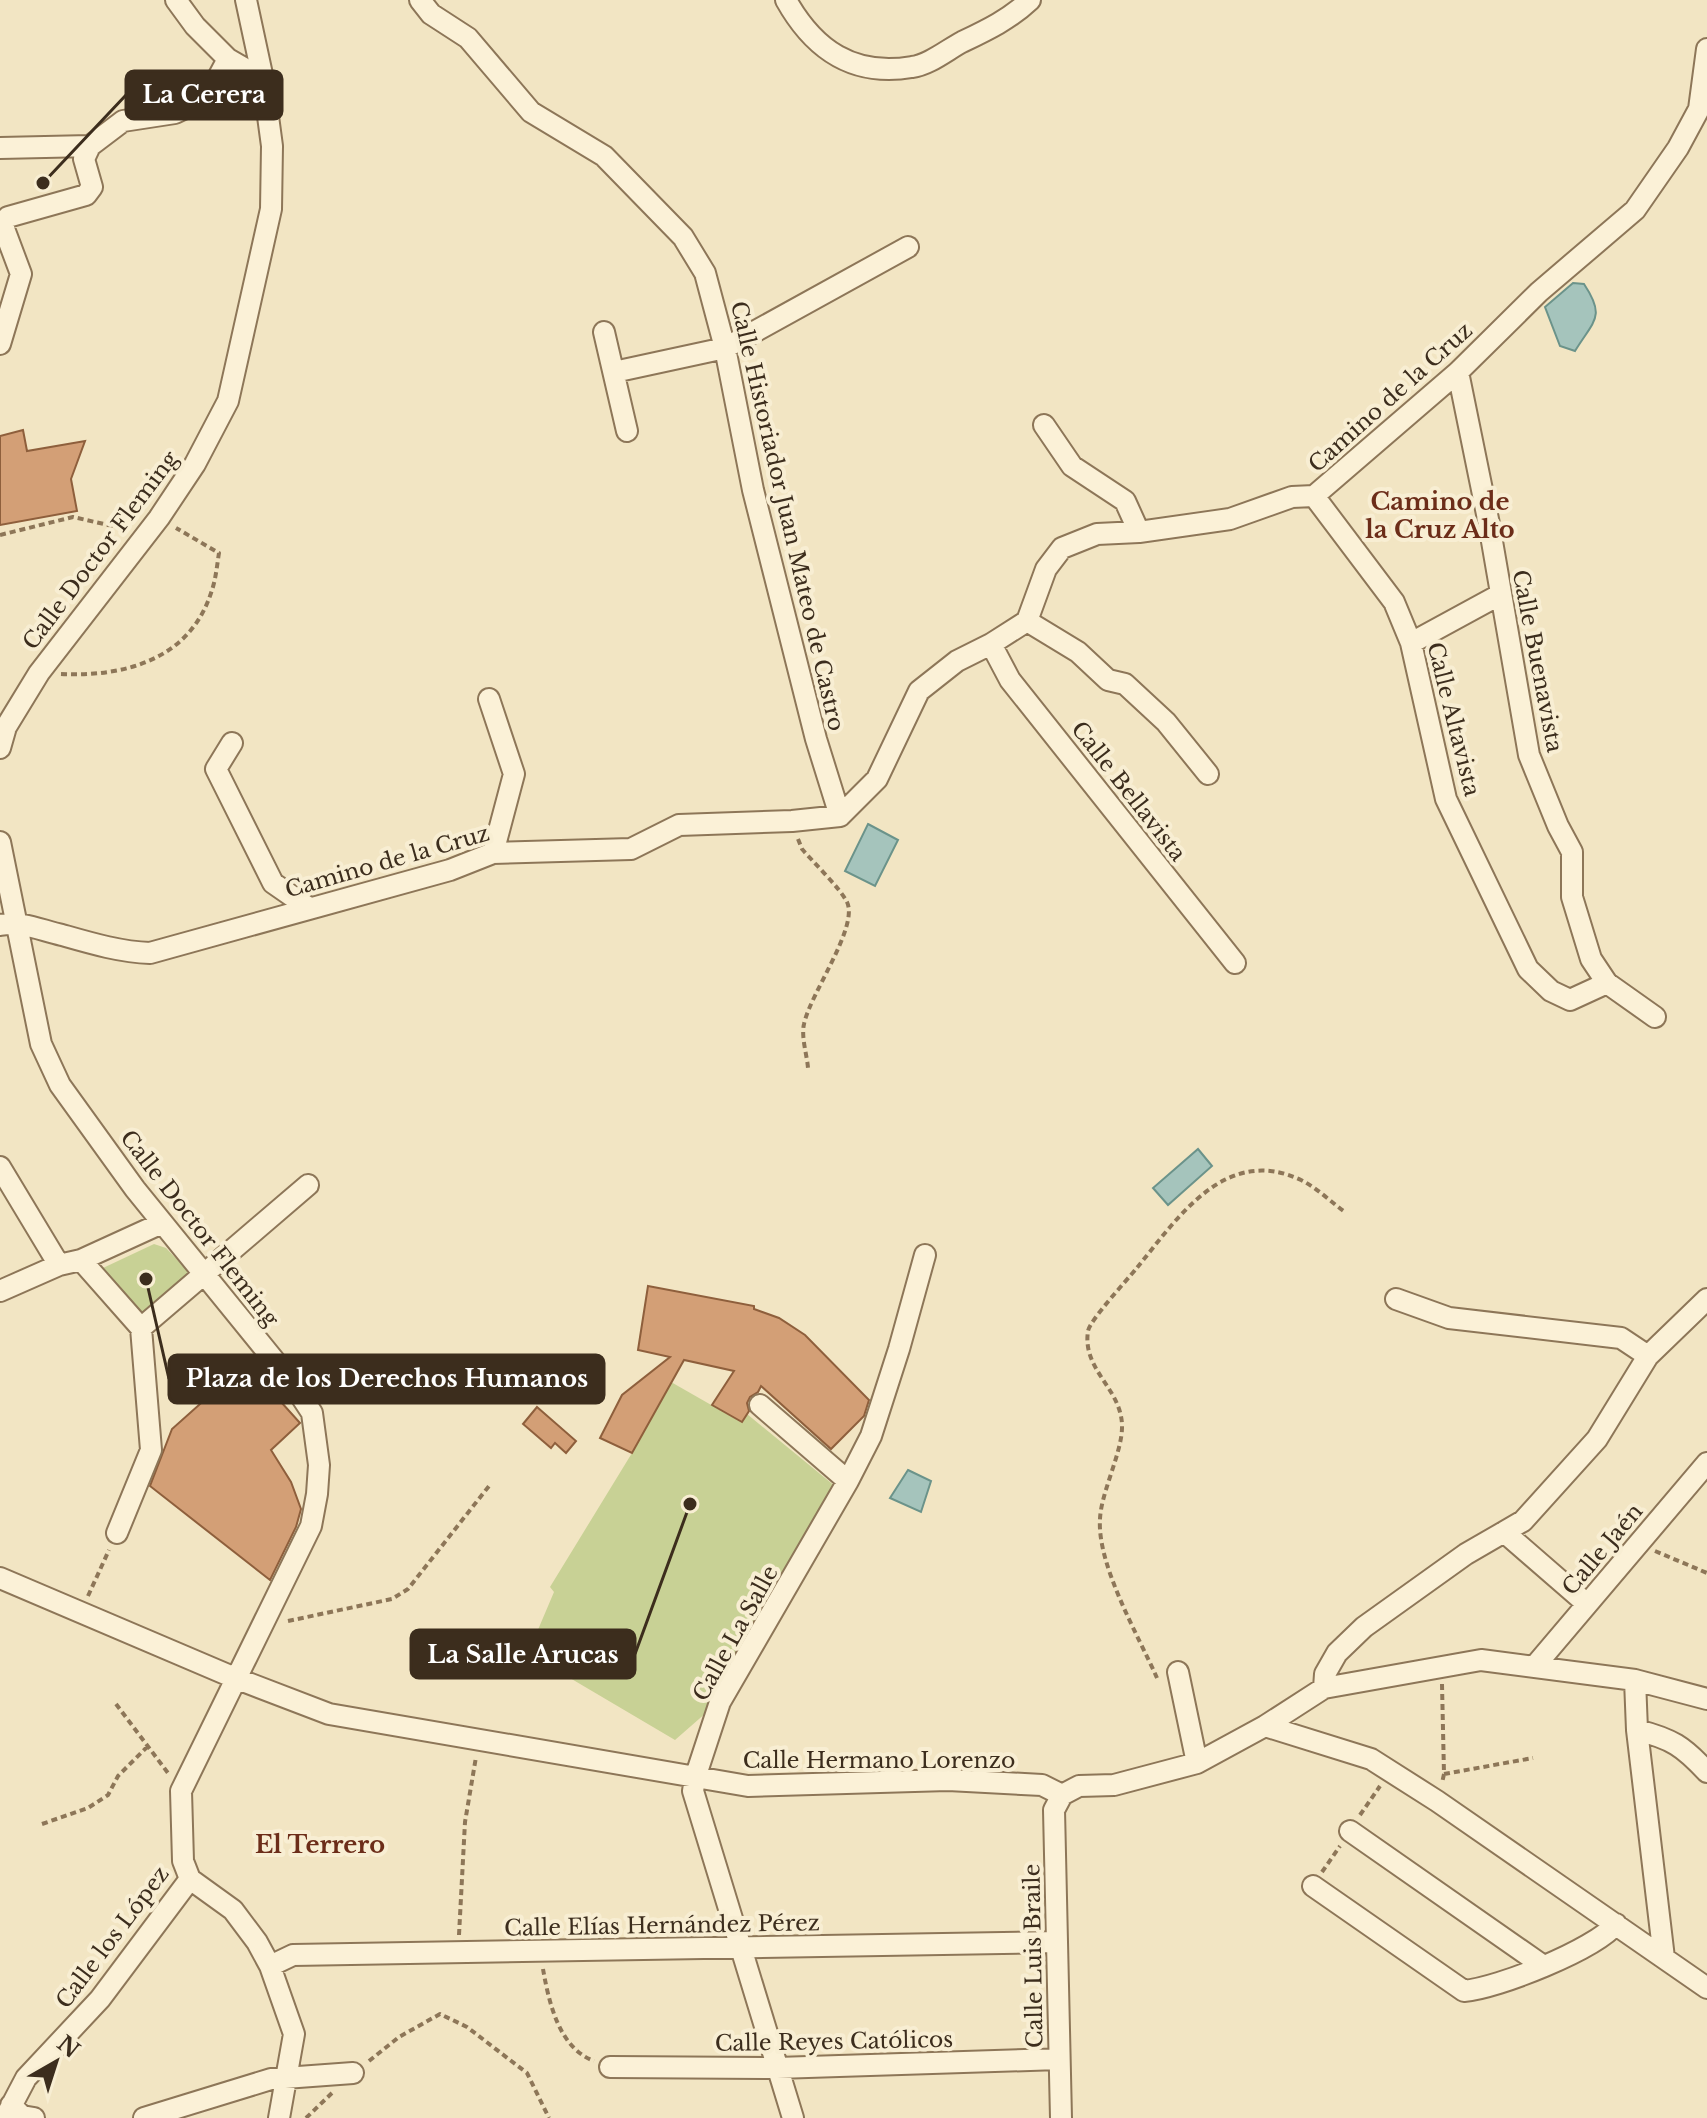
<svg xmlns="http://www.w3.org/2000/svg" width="1707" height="2118" font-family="'Libre Baskerville',serif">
	<rect width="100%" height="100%" fill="#f2e5c3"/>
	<!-- green -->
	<path fill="#c8d195" d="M 154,1244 L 166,1248 L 188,1271 L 185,1282 L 149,1312 L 133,1311 L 103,1277 L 103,1268 Z
		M 671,1382 L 741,1422 L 747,1414 L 836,1487 L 707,1712 L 675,1740 L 553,1668 L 526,1658 L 554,1592 L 550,1587 L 632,1453 Z"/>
	<!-- water -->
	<path fill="#a5c4bc" stroke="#6b938a" stroke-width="2" d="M 1573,283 L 1584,284 C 1606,317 1594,320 1575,351 L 1560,346 L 1545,307 Z
		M 868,824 L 898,840 L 875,886 L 845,871 Z
		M 1198,1149 L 1212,1166 L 1168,1205 L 1153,1188 Z
		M 908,1470 L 931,1481 L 921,1512 L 890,1498 Z"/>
	<!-- building -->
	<path fill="#d39f76" stroke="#8e5f3c" stroke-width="2" d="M 23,430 L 27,451 L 85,441 L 71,479 L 77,511 L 0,525 L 0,436 Z
		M 648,1286 L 754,1306 L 754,1309 L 779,1318 L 805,1335 L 869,1400 L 864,1416 L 831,1449 L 761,1386 L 758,1392 L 750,1397 L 747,1403 L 749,1411 L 742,1422 L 712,1405 L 734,1371 L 684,1360 L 632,1453 L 600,1438 L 622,1395 L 670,1357 L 638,1350 Z
		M 246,1363 L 300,1423 L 271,1450 L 291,1482 L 301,1509 L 296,1527 L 270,1580 L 150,1486 L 172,1429 Z
		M 537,1407 L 576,1441 L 566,1453 L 555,1443 L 551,1448 L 523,1424 Z"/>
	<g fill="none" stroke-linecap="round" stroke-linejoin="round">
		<defs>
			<path id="minor" d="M 176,0 L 195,26 L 228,59 L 263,79
				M 420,0 L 431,14 L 468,38 L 531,112 L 604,156 L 683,237 L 705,273 L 725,348 L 753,490 L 816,739 L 840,816
				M 786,0 C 814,50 853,77 912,67 C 929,65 947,50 962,42 C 987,30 1010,19 1030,0
				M 0,148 L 90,146 L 123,121 L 175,113 L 207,98 L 228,59
				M 604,332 L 627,431
				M 0,344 L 21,274 L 3,226 L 8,217 L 86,195 L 92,187 L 84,159 L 90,146
				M 614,372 L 725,348 L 908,247
				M 1458,372 L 1489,524 L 1529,755 L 1558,826 L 1572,852 L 1572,897 L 1591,959 L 1607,983 L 1655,1017
				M 1044,425 L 1072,466 L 1125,501 L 1139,532
				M 1314,496 L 1394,602 L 1411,643 L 1446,799 L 1528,969 L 1551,991 L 1570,1000 L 1607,983
				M 1027,621 L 1078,652 L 1108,680 L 1125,684 L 1166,722 L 1208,774
				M 1411,643 L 1501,594
				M 991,644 L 1010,680 L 1235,963
				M 489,699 L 514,774 L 493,853
				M 232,743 L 216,769 L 273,883 L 309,908
				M 0,748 L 6,727 L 39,673 L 159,518 L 195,464 L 228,401 L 271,209 L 272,146 L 263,79 L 246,0
				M 0,842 L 41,1044 L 60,1085 L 135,1189 L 291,1381 L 312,1413 L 319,1465 L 317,1494 L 311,1526 L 181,1791 L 183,1861 L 190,1879
				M 0,925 C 22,921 40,930 62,935 C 90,943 120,952 150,953 L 450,870 L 493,853 L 631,849 L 679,825 L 792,821 L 840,816 L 877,779 L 919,691 L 957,661 L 991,644 L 1027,621 L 1046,569 L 1062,548 L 1097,534 L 1139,532 L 1230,519 L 1292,497 L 1314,496 L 1458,372 L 1539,292 L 1635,210 L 1678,148 L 1699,109 L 1707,49
				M 0,1167 L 59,1265
				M 81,1260 L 141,1328
				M 0,1291 L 59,1265 L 81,1260 L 162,1223
				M 1396,1299 L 1449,1318 L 1621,1338 L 1648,1356
				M 141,1328 L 308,1185
				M 760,1405 L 848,1481
				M 1504,1532 L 1587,1604
				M 117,1533 L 151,1450 L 141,1328
				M 0,1578 L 235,1678 L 329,1714 L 748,1786 L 948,1780 L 1042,1785 L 1062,1795
				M 1534,1667 L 1707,1463
				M 1178,1672 L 1197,1763
				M 1635,1680 L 1637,1730 L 1664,1958
				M 1324,1688 L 1325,1674 L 1337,1653 L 1364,1627 L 1466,1554 L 1523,1521 L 1597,1439 L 1648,1356 L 1707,1299
				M 1265,1726 L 1371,1759 L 1437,1801 L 1707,1988
				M 1637,1730 C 1672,1739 1683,1746 1707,1772
				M 1350,1831 L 1542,1965
				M 190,1879 L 233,1910 L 257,1942 L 270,1966 L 294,2034 L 279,2118
				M 1313,1886 L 1464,1991 C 1498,1988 1594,1950 1616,1924
				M 270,1966 L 293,1955 L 1057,1942
				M 610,2067 L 777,2068 L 1059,2059
				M 11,2105 L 22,2116 L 34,2118
				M 5,2118 L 26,2078 L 100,1999 L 190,1879
				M 144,2118 L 271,2079 L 353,2073
				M 793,2118 L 693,1791 L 695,1778 L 720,1702 L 848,1481 L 871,1436 L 899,1349 L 925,1255
				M 1061,2118 L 1054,1810 L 1062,1795 L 1079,1786 L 1114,1785 L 1197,1763 L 1265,1726 L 1324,1688 L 1481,1660 L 1635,1680 L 1707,1699"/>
		</defs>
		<!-- minor casing -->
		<use href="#minor" stroke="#8d7658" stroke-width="24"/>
		<!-- path -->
		<path stroke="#8d7658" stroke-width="4" stroke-dasharray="6 4" stroke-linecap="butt" d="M 0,535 L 73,517 L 126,529
			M 61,674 C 126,677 191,659 212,590 C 216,578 217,565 219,553 L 176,528
			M 798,839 L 802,849 C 813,862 840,888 847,902 C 859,927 810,994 804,1024 C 801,1037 807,1055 808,1068
			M 1655,1551 L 1707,1573
			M 88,1596 L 109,1550
			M 288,1621 L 392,1599 L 408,1589 L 489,1486
			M 1157,1678 C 1138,1635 1097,1565 1100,1519 C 1101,1492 1123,1451 1122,1425 C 1121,1388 1082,1370 1088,1331 C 1090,1320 1127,1280 1136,1269 C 1177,1219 1225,1144 1301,1180 C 1317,1188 1331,1202 1345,1212
			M 1442,1684 L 1444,1774 L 1442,1783
			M 116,1704 L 168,1773
			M 1444,1774 L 1533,1758
			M 1360,1815 L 1380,1786
			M 42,1824 L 88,1808 L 108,1795 L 118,1776 L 147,1747
			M 1322,1872 L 1340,1846
			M 459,1935 L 465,1822 L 476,1757
			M 543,1969 C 549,2003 559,2048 594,2061
			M 369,2061 L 399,2037 L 440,2014 L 467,2027 L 527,2073 L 549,2118
			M 306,2118 L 332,2093"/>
		<!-- minor -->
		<use href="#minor" stroke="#fbf1d7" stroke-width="20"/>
	</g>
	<g text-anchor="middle" stroke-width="8" stroke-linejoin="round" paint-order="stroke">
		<!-- street labels -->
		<g font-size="22" fill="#3c2d1d" stroke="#f8eed3">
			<text transform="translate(1390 397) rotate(-42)" y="8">Camino de la Cruz</text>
			<text transform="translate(788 516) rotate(77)" y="8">Calle Historiador Juan Mateo de Castro</text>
			<text transform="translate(100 550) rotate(-53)" y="8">Calle Doctor Fleming</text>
			<text transform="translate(1538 661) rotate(79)" y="8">Calle Buenavista</text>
			<text transform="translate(1454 719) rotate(76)" y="8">Calle Altavista</text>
			<text transform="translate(1129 791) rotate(52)" y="8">Calle Bellavista</text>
			<text transform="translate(387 861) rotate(-16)" y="8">Camino de la Cruz</text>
			<text transform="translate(200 1228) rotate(52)" y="8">Calle Doctor Fleming</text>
			<text transform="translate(1602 1549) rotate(-50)" y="8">Calle Jaén</text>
			<text transform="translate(735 1633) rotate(-61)" y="8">Calle La Salle</text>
			<text x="879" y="1768">Calle Hermano Lorenzo</text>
			<text transform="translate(662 1925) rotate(-1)" y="8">Calle Elías Hernández Pérez</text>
			<text transform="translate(112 1937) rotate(-53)" y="8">Calle los López</text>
			<text transform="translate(1033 1956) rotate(-91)" y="8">Calle Luis Braile</text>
			<text transform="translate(834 2041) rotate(-1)" y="8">Calle Reyes Católicos</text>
		</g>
		<!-- neighbourhood labels -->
		<g font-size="24" font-weight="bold" fill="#6c2d19" stroke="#f8eed3">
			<text x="1440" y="510">Camino de<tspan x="1440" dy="28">la Cruz Alto</tspan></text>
			<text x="320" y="1853">El Terrero</text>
		</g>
	</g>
	<!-- callouts -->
	<path fill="none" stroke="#3c2d1d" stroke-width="3" d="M43 183L126 95M146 1279L169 1379M690 1504L635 1654"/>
	<g fill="#3c2d1d" stroke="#f8eed3" stroke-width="3">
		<circle cx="43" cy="183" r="8"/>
		<circle cx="146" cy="1279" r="8"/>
		<circle cx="690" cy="1504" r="8"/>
	</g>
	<g fill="#3c2d1d" stroke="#3c2d1d" stroke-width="3">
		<rect x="126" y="71" width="156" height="48" rx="8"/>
		<rect x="169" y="1355" width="435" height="48" rx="8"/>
		<rect x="411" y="1630" width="224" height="48" rx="8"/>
	</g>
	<g font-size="24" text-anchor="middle" font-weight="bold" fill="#fff">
		<text x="204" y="103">La Cerera</text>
		<text x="387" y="1387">Plaza de los Derechos Humanos</text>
		<text x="523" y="1663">La Salle Arucas</text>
	</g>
	<!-- north arrow -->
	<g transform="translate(56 2062) rotate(39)" stroke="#f8eed3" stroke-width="6" paint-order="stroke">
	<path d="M0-6L14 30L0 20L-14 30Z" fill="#3c2d1d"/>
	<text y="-12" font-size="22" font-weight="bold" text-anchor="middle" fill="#3c2d1d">N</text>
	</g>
</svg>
